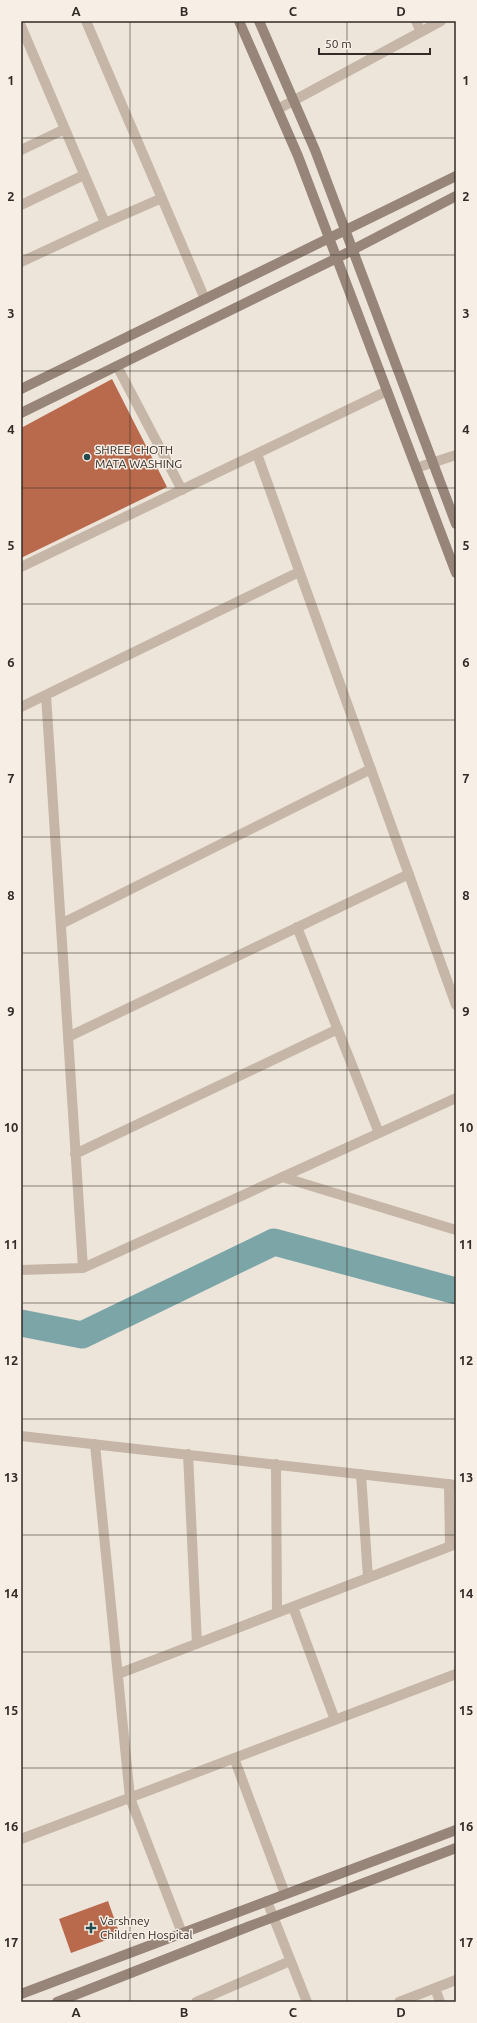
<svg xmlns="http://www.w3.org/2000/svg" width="477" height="2023" font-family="Ubuntu,sans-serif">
	<rect width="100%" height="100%" fill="#eee5da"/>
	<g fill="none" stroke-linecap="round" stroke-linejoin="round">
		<!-- river -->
		<path stroke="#7ca5a8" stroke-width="27" d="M 21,1323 L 82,1335 L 274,1242 L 456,1291"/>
	</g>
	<!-- building -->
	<path fill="#b96a4d" d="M 112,379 L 167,487 L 21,558 L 21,428 Z
		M 108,1901 L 120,1935 L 71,1953 L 59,1919 Z"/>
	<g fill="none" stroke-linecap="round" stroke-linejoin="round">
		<!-- street -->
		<path stroke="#c5b6a7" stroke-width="10" d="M 86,21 L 205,299
			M 416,21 L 421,32
			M 21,26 L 105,223 L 21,262
			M 278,109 L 441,21
			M 21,150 L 65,129
			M 21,205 L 84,175
			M 105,223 L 162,198
			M 117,366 L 182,490
			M 257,454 L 456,1005
			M 416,468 L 456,455
			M 21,567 L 387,391
			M 46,695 L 83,1268
			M 21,707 L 299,572
			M 61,924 L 371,769
			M 297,927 L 379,1133
			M 68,1037 L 409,874
			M 75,1154 L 338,1029
			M 282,1177 L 456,1230
			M 21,1270 L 83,1268 L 456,1098
			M 21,1436 L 456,1485
			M 95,1444 L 130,1798 L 182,1933
			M 188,1454 L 197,1644
			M 276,1464 L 277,1613
			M 361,1474 L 368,1578
			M 449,1484 L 450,1546
			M 293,1607 L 335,1720
			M 118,1674 L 456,1544
			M 234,1758 L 285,1894
			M 21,1839 L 456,1674
			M 267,1901 L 307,2002
			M 435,1988 L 440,2002
			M 196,2002 L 290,1961
			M 399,2002 L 456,1980"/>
		<!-- secondary -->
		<path stroke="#988579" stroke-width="10" d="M 239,21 L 298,156 L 456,573
			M 259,21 L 315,150 L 456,524
			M 21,389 L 456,176
			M 21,413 L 337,258 L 456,196
			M 21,1994 L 456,1830
			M 57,2002 L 250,1926 L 456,1848"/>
	</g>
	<!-- grid -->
	<path fill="none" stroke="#322b27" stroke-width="1" stroke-opacity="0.55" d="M 130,21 L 130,2002M 238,21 L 238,2002M 347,21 L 347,2002M 21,138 L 456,138M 21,255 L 456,255M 21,371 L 456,371M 21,488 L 456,488M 21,604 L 456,604M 21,720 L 456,720M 21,837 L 456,837M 21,953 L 456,953M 21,1070 L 456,1070M 21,1186 L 456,1186M 21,1303 L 456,1303M 21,1419 L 456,1419M 21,1535 L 456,1535M 21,1652 L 456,1652M 21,1768 L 456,1768M 21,1885 L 456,1885"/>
	<!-- markers -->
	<g fill="#214b4f" stroke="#f7efe6" stroke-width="1.5">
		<circle cx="87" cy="457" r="4"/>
		<path d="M89 1922h4v4h4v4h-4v4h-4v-4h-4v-4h4z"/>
	</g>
	<g text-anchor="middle" stroke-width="3" stroke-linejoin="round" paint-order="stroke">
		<!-- poi labels -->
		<g font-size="12" fill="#322b27" stroke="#f7efe6" text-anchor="start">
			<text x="95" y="454">SHREE CHOTH<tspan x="95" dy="14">MATA WASHING</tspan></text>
			<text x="100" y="1925">Varshney<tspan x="100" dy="14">Children Hospital</tspan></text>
		</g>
	</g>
	<!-- border -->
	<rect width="477" height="2023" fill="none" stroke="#f7efe6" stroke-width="44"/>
	<!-- scale -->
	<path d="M319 48v6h111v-6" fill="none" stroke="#322b27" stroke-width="2"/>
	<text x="325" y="48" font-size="12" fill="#322b27" stroke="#f7efe6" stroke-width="3" paint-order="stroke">50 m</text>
	<rect x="22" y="22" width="433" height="1979" fill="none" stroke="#322b27" stroke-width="1.5"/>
	<g font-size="13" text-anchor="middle" font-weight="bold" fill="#322b27">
		<text x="76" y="16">A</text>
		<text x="184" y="16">B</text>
		<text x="293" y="16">C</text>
		<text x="401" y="16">D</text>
		<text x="11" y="85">1</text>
		<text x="466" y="85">1</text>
		<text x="11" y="201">2</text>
		<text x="466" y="201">2</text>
		<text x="11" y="318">3</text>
		<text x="466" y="318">3</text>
		<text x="11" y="434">4</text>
		<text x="466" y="434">4</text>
		<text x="11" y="550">5</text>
		<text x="466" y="550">5</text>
		<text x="11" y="667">6</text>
		<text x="466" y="667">6</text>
		<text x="11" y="783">7</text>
		<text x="466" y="783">7</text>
		<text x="11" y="900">8</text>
		<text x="466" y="900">8</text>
		<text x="11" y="1016">9</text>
		<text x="466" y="1016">9</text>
		<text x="11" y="1132">10</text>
		<text x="466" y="1132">10</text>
		<text x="11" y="1249">11</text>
		<text x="466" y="1249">11</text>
		<text x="11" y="1365">12</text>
		<text x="466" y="1365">12</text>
		<text x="11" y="1482">13</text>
		<text x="466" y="1482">13</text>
		<text x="11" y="1598">14</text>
		<text x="466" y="1598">14</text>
		<text x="11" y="1715">15</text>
		<text x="466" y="1715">15</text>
		<text x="11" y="1831">16</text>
		<text x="466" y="1831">16</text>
		<text x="11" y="1947">17</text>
		<text x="466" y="1947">17</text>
		<text x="76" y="2017">A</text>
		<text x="184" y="2017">B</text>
		<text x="293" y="2017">C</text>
		<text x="401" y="2017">D</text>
	</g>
</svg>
